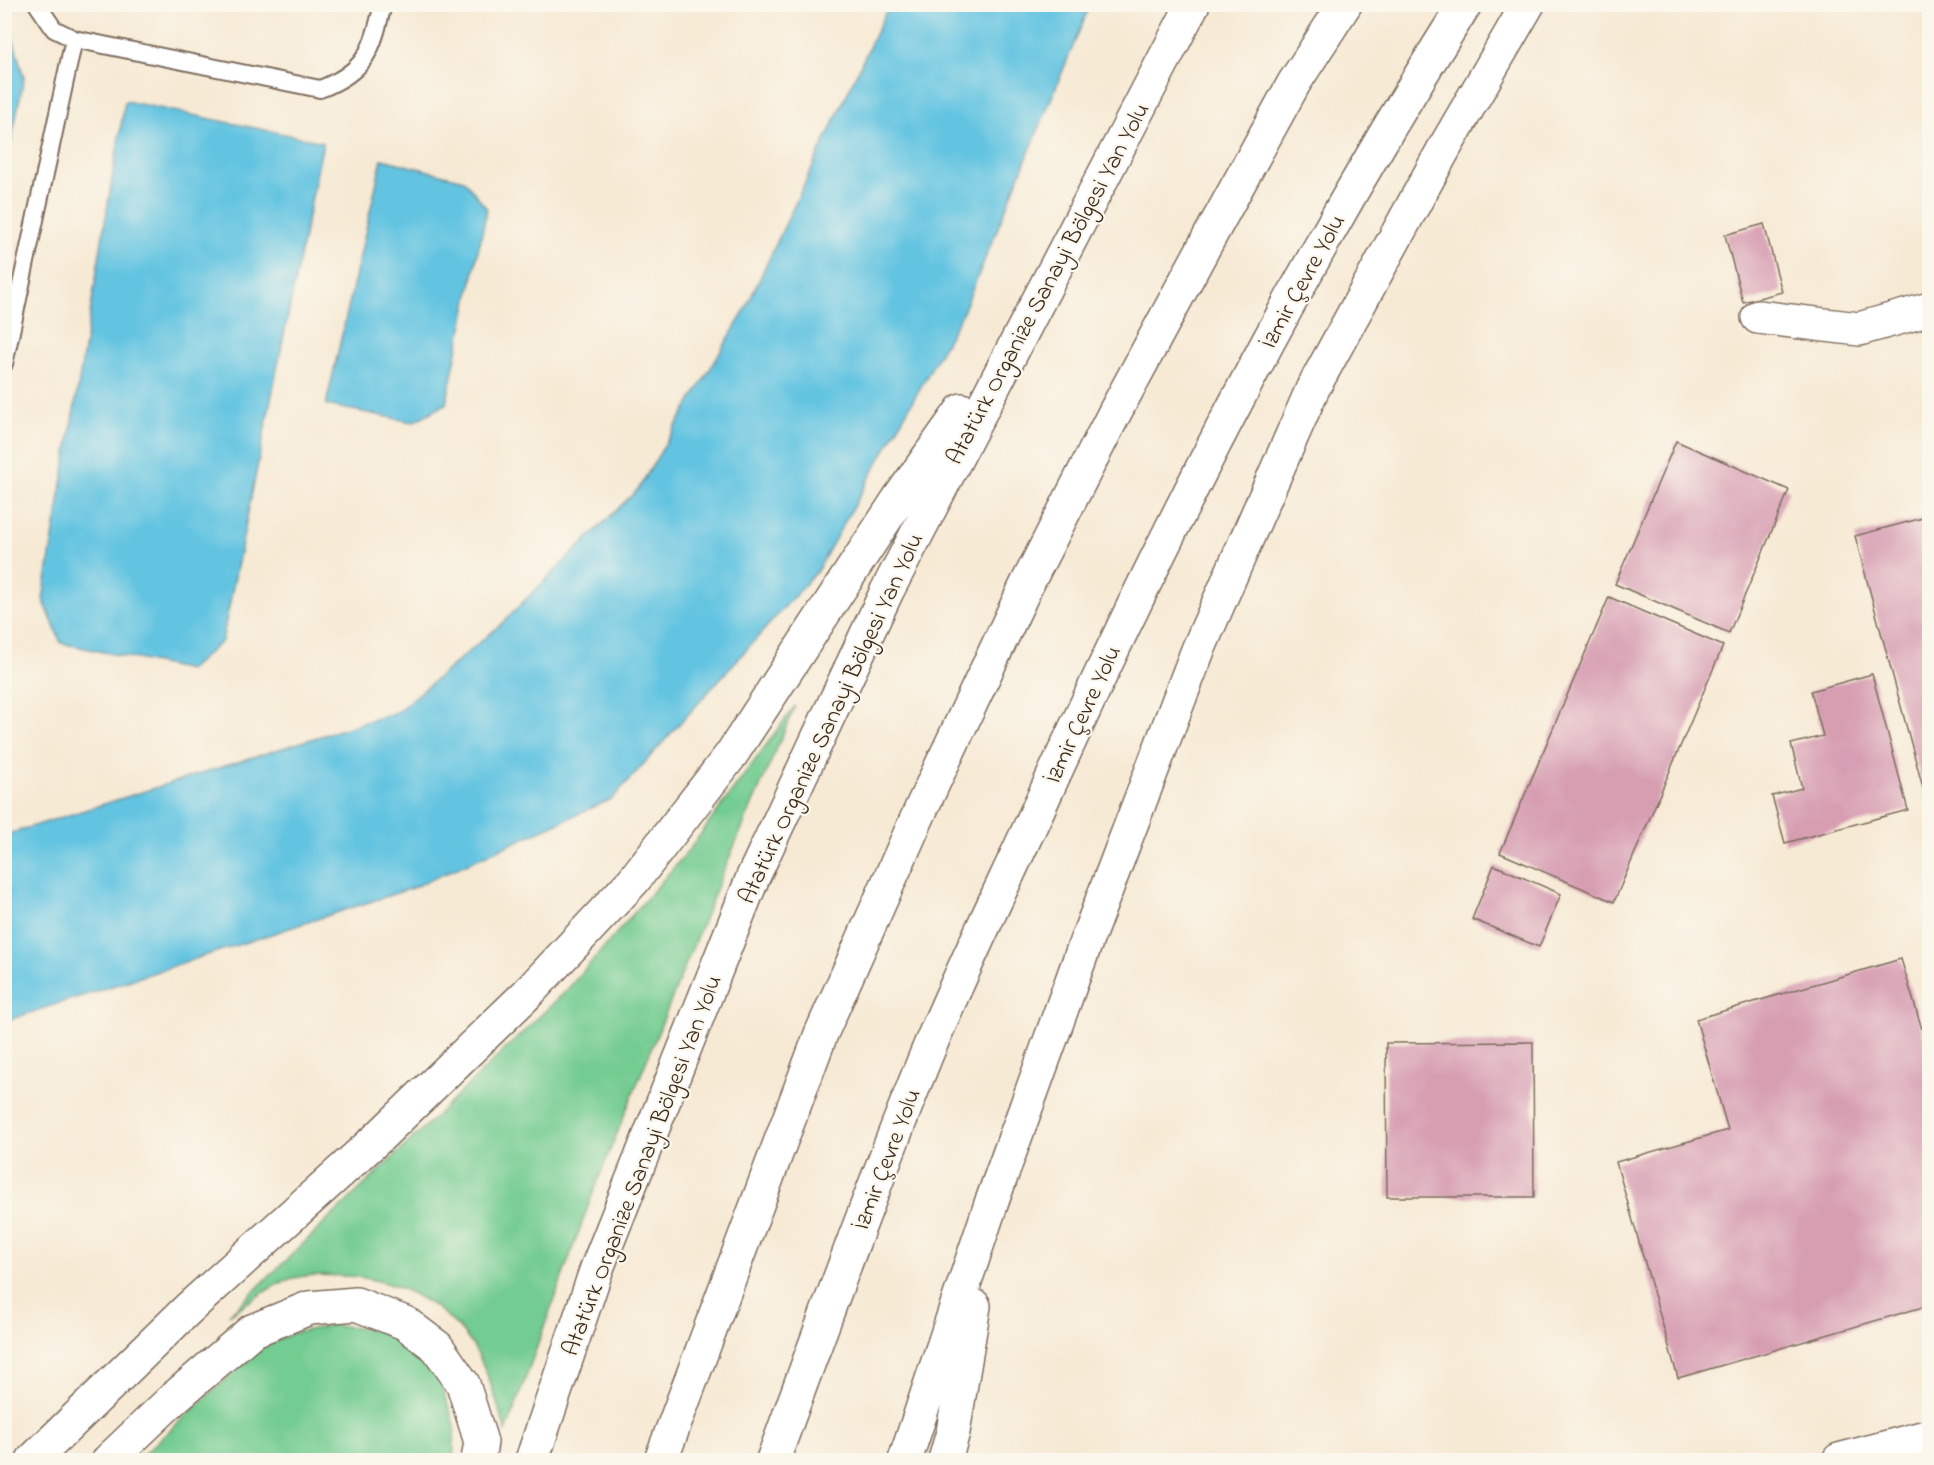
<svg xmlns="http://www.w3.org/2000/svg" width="1934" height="1465" font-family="'Indie Flower',sans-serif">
	<rect width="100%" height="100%" fill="#fbf7ec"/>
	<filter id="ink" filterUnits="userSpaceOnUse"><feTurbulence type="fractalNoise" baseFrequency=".0167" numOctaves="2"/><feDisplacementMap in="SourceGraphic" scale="12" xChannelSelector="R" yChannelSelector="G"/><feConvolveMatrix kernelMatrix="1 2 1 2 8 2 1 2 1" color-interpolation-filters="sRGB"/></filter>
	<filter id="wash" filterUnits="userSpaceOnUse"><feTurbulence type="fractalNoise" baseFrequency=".008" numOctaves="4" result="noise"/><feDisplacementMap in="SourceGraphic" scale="24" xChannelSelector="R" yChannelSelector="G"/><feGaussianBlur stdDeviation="1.35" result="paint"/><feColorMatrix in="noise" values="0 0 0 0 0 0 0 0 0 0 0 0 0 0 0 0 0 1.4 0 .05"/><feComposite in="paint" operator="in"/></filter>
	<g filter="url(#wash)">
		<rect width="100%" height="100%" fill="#f7ead5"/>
		<!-- green -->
		<path fill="#73cc91" stroke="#577b58" stroke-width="1.5" d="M 795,706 L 724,870 L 594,1190 L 506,1432 C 497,1404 490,1376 476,1351 C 450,1306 396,1279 347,1276 C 325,1275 300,1273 280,1283 C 262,1292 246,1304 229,1315 L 565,992 L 689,850 Z
			M 333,1325 L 376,1330 L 414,1351 L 437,1375 L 455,1425 L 453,1460 L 137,1460 L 262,1347 L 293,1333 Z"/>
		<!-- water -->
		<path fill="#63c4e1" stroke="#4f7780" stroke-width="1.5" d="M 889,5 L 1090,5 L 963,312 L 817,571 L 612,799 L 412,888 L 5,1021 L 5,835 L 397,712 L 499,626 L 639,488 L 743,314 Z
			M 5,23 L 9,24 L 24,78 L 5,171 Z
			M 125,101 L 323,142 L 222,641 L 189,670 L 61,643 L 43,599 Z
			M 382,159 L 464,180 L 487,209 L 446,404 L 413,422 L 326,405 Z"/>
		<g id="blocks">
			<!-- building -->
			<path fill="#d79eb2" d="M 1764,224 L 1782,292 L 1743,302 L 1725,235 Z
				M 1676,441 L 1789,490 L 1729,633 L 1615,584 Z
				M 1930,516 L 1930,810 L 1929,810 L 1855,536 Z
				M 1609,597 L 1723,646 L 1614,902 L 1500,853 Z
				M 1872,674 L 1908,810 L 1785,843 L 1772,796 L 1802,788 L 1791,744 L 1823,736 L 1811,691 Z
				M 1494,865 L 1561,894 L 1539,947 L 1472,919 Z
				M 1901,959 L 1930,1056 L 1930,1305 L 1678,1378 L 1616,1162 L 1728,1130 L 1696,1019 Z
				M 1533,1042 L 1534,1197 L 1387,1197 L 1386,1043 Z"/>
		</g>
	</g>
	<g filter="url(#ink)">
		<use href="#blocks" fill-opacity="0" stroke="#7d6d5e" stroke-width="1.5"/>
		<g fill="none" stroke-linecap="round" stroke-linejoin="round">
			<defs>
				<path id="lane" d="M 37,4 L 54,29 L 74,39 L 320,89 C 367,71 372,50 383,4
					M 4,364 L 74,39"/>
				<path id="street" d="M 1758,317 L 1859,329 L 1930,309"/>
				<path id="secondary" d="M 1839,1460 L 1930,1436"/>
				<path id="primary" d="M 33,1460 L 188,1309 L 379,1137 L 527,994 L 633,881 L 731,755 L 898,500 L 962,410
					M 109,1460 L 174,1398 L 252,1331 L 309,1308 L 356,1304 L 405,1323 L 437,1347 L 463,1384 L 481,1442 L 478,1460
					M 532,1460 L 597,1268 L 753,877 L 887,591 L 1193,4
					M 905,1460 L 991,1204
					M 945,1460 L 953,1432 L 974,1306"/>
				<path id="highway" d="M 991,1204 L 1083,950 L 1198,650 L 1312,390 L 1445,147 L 1528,4
					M 661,1460 L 821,1034 L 922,807 L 1026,586 L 1115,412 L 1205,245 L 1294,83 L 1345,4
					M 773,1460 C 822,1326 871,1191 925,1058 C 962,968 1006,880 1046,792 C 1170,521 1305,256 1465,4"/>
			</defs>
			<!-- lane casing -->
			<use href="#lane" stroke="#7d6d5e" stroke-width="20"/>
			<!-- street casing -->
			<use href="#street" stroke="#7d6d5e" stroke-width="36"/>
			<!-- secondary casing -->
			<use href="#secondary" stroke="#7d6d5e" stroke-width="36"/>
			<!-- primary casing -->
			<use href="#primary" stroke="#7d6d5e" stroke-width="36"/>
			<!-- highway casing -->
			<use href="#highway" stroke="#7d6d5e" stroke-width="36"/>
			<!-- lane -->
			<use href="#lane" stroke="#fff" stroke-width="16"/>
			<!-- street -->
			<use href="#street" stroke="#fff" stroke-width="33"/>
			<!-- secondary -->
			<use href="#secondary" stroke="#fff" stroke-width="33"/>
			<!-- primary -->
			<use href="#primary" stroke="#fff" stroke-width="33"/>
			<!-- highway -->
			<use href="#highway" stroke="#fff" stroke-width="33"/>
		</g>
	</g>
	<g text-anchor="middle" stroke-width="4.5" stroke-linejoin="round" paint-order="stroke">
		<!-- street labels -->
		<g font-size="24" fill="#3b2a1e" stroke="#fbf7ec">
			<text transform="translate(1302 281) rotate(-61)" y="8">İzmir Çevre Yolu</text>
			<text transform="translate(1047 283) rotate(-62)" y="8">Atatürk Organize Sanayi Bölgesi Yan Yolu</text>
			<text transform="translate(1082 714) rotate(-65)" y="8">İzmir Çevre Yolu</text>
			<text transform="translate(830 718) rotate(-65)" y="8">Atatürk Organize Sanayi Bölgesi Yan Yolu</text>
			<text transform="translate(886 1159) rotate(-69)" y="8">İzmir Çevre Yolu</text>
			<text transform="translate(641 1165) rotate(-69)" y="8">Atatürk Organize Sanayi Bölgesi Yan Yolu</text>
		</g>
	</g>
	<!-- margin -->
	<rect width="1934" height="1465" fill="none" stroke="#fbf7ec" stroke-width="24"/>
</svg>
